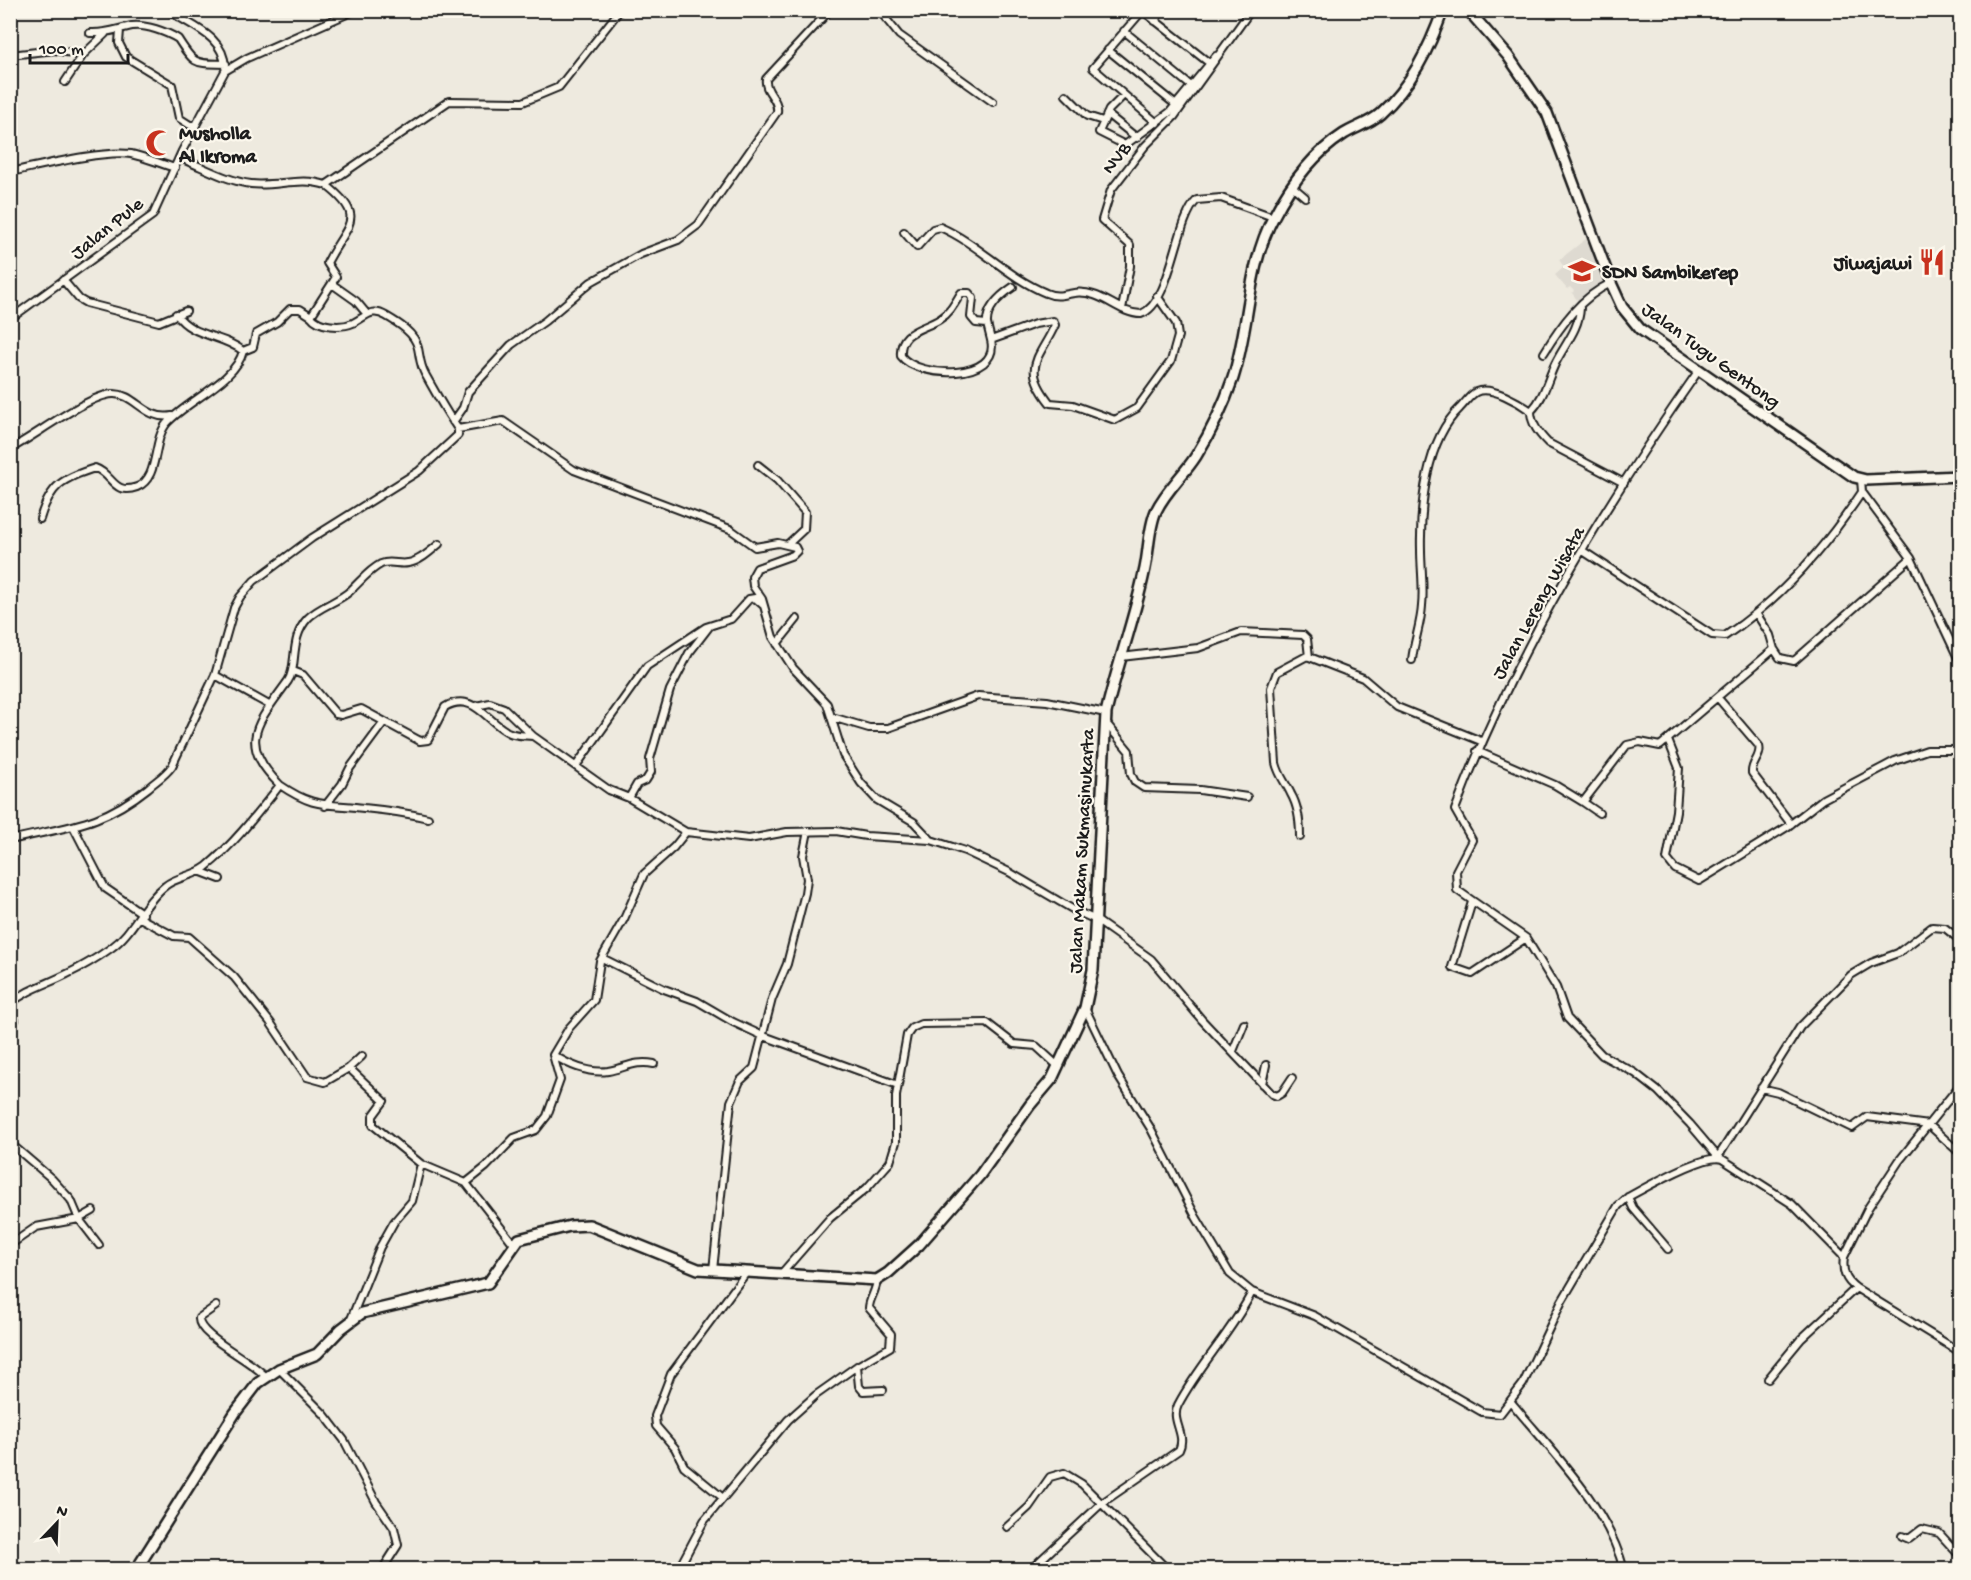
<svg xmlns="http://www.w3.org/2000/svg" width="1971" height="1580" font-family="'Gochi Hand',sans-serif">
	<rect width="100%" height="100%" fill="#eeeadf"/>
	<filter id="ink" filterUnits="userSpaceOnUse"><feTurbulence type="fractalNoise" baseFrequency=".0167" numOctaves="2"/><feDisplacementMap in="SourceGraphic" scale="12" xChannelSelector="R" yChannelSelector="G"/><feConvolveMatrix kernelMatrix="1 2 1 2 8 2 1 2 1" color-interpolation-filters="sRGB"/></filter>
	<g filter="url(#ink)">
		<!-- built -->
		<path fill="#dedad1" d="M 1587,238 L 1609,283 L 1580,304 L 1572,293 L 1574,291 L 1570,287 L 1567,289 L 1555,275 L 1564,267 L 1559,260 Z"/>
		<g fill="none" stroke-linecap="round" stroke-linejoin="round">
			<defs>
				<path id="street" d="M 168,10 C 190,26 224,35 225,67
					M 879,10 L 899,35 L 993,102
					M 1143,10 L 1093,68 L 1157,123
					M 1151,10 L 1158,16 L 1155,21
					M 1143,11 L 1208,62
					M 120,30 L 119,43 L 126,57 L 172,85 L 179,118 L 190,125 L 196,125
					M 1124,31 L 1191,86
					M 90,33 C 106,34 117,29 132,26 C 145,24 167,32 178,39 C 195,66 195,63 226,64
					M 1108,50 L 1176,105
					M 10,55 L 55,50 L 83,55
					M 65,82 L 83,55 L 105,34
					M 1066,95 L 1087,116 L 1103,121
					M 1124,95 L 1109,110 L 1099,132 L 1125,145 L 1170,112 L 1216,56
					M 1107,114 L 1137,138
					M 180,158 C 203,167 227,181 251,184 C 277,187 300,176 326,185 L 449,101 L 523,102 L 559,87 L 620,10
					M 10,172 C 40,166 102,150 131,154 C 145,157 161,164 175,168
					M 1292,186 L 1305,197
					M 904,232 L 917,247 L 933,229 L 940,227 C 979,244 1007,277 1046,293 C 1064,301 1071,287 1094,295 C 1110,300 1124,314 1141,314 C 1172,303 1175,221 1197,200 L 1221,198 L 1273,217
					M 63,280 L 79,299 L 86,303 L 159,322 L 186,311
					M 332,284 L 356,301 L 366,313
					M 1580,308 C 1579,330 1564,345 1555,364 C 1547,381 1544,398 1531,411 C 1531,424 1539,434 1548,443 L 1624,483
					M 1122,309 L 1130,266 L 1130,245 L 1102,220 L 1111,190 L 1145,146 L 1174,117 L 1251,10
					M 176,314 C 193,338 222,334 243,351 L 253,347 L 256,334 L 277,322 L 290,309 L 300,309 L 311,316 L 336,277 L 327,263 C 346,225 369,218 326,185
					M 10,319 L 153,215 L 182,151 L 225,71 L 247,58 L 356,10
					M 987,324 C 986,308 1001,295 1013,287
					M 991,340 L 987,324 L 976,323 L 971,317 L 973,298 L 969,293 L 961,293 C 955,303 950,313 940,319 C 923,330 899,330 901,356 C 918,379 1001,381 991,340 L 1035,324 L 1053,321 L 1055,325 C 1039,360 1021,366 1050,403 L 1073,405 L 1115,420 L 1137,408 L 1171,361 L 1178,336 L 1176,323 L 1157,296
					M 1544,353 C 1561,325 1581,297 1611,283
					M 453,422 L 463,408 L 468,392 L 511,345 L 545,321 L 591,282 L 641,254 L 678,240 L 698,225 L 777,112 C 779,98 764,92 766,79 L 830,10
					M 458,429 L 503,421 L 574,470 L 730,529 L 755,547 L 778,543 L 795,547 L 797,551 L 793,555 L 757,568 L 752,577 L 753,586 L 762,599 L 773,637 L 793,668 L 827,704 L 843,755 L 861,783 L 877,800 L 914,822 L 931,840 L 965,851 L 1009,872 L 1074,910 L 1096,920 L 1151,959 L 1202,1020 L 1272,1094 L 1277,1096 L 1282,1093 L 1292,1078
					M 10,449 C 35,436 88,395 113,394 C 135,393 145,421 172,416
					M 758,465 L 777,480 L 805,512 L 804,529 L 788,544
					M 1861,479 L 1862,492 L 1911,558 L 1960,662
					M 40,519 C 50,485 63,478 95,468 C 113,474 113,496 137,487 C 160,478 152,440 167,423 C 188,400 236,381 243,351
					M 1583,551 L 1712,635 L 1725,636 C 1780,600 1826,546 1862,492
					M 1756,613 L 1770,635 L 1774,649
					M 777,644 L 797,619
					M 1121,657 L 1198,648 L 1241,632 L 1303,635 L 1307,639 L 1309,657
					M 1412,660 C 1414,641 1421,624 1422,606 C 1424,588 1421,569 1421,550 C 1420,506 1426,440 1460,408 C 1465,403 1470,395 1476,392 C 1491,385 1520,403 1531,411
					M 293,671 L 303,675 L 336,714 L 341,715 L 361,709 L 420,741 L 428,740 L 445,707 C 474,690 488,724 510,733 C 517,736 525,735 533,736
					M 215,675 L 269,705
					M 1718,698 L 1759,746 C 1762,757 1751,762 1752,773 L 1791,824
					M 476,706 L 490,703 L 504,708 L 533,736 L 609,790 L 629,798 L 686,832
					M 832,717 L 869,728 L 888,728 L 978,696 L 1047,701 L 1106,713
					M 1106,723 L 1129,751 L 1131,774 L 1135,782 L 1144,788 L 1200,790 L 1247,797
					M 1668,740 L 1679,768 L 1676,811 L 1667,859 L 1675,869 L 1699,881 L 1787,827 L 1823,799 L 1895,761 L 1927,750 L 1960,750
					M 1477,751 L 1555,785 L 1583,802 L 1627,745 L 1640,742 L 1660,746 L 1774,649 L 1780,658 L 1794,661 L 1911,558
					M 576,766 L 647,666 L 706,627 L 731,619 L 749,599 L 755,598 L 763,605
					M 280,785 C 236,742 258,723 288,681 C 298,667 289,638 308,618 C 320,606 338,602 350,591 C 360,582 369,570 381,564 C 390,560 399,565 408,563 C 419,562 431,551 439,544
					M 629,798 L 637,784 L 646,780 L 651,772 L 650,759 L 670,690 L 689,653 L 709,627
					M 1583,802 L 1599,813
					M 325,806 L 342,784 L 350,768 L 384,722
					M 74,828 L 105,888 L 143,914
					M 1300,837 C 1300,823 1298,806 1291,794 C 1286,783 1279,776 1276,763 L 1271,688 L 1277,672 L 1307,656 L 1363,678 L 1397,707 L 1481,741
					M 10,840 C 68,826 99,827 148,788 C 157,780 165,776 172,766 L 215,675 L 234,608 L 240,597 L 254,581 L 312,538 L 419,471 L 458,435 L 458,429 C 446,412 435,392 425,374 C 420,365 420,357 418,348 C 415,333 398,323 386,316 C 371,307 366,317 353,323 C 341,328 319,327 311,316
					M 199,871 L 220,879
					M 1472,902 L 1452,967 L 1472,974 L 1526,938 L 1457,890 L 1456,871 L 1472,840 L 1455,810 C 1514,653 1603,507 1699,370
					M 140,918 L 174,936 L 189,937 L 234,977 L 270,1022 L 307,1077 L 325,1082 L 349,1068 L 384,1101 L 373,1116 L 373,1125 L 421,1164
					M 1526,938 L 1556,987 L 1567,1018 L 1602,1055 L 1635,1073 L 1658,1091 L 1690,1124 L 1718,1157 L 1800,1027 L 1851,975 L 1871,963 L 1898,953 L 1932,927 L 1945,928 L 1960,940
					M 602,958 L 664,989 L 697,1001 L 733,1022 L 761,1035 L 898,1085
					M 10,1004 C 27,989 48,984 67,974 C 82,967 97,958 111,948 C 134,932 143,903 165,886 C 177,876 193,877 206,867 C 234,844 257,814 280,785 C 315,809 326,803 364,808 C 385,810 407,813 428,818
					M 1085,1008 L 1118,1076 L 1151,1129 L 1196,1217 L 1230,1274 L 1252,1292 L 1315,1316 L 1482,1412 L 1500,1414 L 1523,1384 L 1562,1301 L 1618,1206 L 1628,1197 C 1645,1188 1705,1153 1722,1159 L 1792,1204 L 1844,1257
					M 10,1020 L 15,1020
					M 1233,1051 L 1244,1024
					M 553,1055 C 569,1065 588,1074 608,1071 C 625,1068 636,1060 654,1064
					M 349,1068 L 362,1056
					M 1262,1084 L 1266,1065
					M 1960,1085 L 1899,1161 L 1868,1208 L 1844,1257 C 1842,1271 1845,1280 1856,1288 L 1960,1352
					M 1761,1088 L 1778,1092 L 1852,1128 L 1867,1117 L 1929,1125 L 1960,1153
					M 10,1143 L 52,1179 L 71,1200 L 79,1219 L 99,1245
					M 466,1183 L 513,1243
					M 1628,1197 L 1633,1208 L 1668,1249
					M 10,1245 L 36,1227 L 79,1219 L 93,1211
					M 713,1270 L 731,1102 L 740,1081 L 754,1068 L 772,999 L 787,964 L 805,893 L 807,879 L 803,856 L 808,831
					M 781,1274 L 830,1218 L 867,1188 L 890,1162 L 896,1142 L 896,1096 L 907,1035 L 912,1028 L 921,1024 L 987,1023 L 1014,1044 L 1036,1046 L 1059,1067
					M 216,1306 L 199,1318 C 197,1336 252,1360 266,1377
					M 351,1319 L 380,1247 L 394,1222 L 412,1201 L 421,1164 L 466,1183 L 486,1167 L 514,1138 L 536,1130 L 547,1116 L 560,1080 L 553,1055 L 569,1028 L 594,1000 L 600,961 L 624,919 L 644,874 L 674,847 L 686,832 L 749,839 L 787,832 L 836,831 L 866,836 L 930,840
					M 857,1366 L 859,1386 L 863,1391 L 883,1390
					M 279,1369 L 324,1414 L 344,1440 L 376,1502 L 394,1528 L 398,1545 L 382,1570
					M 1768,1379 L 1801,1339 L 1856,1288
					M 1511,1402 C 1553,1453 1607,1505 1624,1570
					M 723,1498 L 684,1466 L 675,1448 L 656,1426 L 655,1416 L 671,1374 L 746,1273
					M 1007,1527 L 1029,1507 L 1050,1477 L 1064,1473 L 1082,1484 L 1168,1570
					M 1902,1536 L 1909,1539 L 1922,1529 L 1939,1533 L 1960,1556
					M 678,1570 L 704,1521 L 788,1420 L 816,1395 L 857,1366 L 890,1347 L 891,1334 L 869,1308 C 869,1299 876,1292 877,1280
					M 1030,1570 L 1102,1503 L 1179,1450 C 1187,1434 1170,1421 1178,1405 C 1199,1365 1232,1332 1252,1292"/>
				<path id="secondary" d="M 1468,10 L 1508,56 L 1547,113 L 1611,283 L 1622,307 L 1640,329 L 1854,477 L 1866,480 L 1960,476
					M 136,1570 L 235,1413 L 258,1383 L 279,1369 L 317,1354 L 341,1329 L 362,1313 L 488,1283 L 519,1239 L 570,1226 L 589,1225 L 698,1269 L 877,1280 L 888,1273 L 919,1245 L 980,1175 L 1030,1105 L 1052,1079 L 1085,1008 L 1093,970 L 1106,713 C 1117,666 1134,620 1144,573 C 1149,554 1148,529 1156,511 C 1166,490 1184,475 1196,456 C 1211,432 1224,405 1233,378 C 1250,325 1247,266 1274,216 C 1291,183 1313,154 1344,134 C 1355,127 1370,123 1380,114 C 1411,86 1429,49 1443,10"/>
			</defs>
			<!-- street casing -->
			<use href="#street" stroke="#1c1c1c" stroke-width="10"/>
			<!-- secondary casing -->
			<use href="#secondary" stroke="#1c1c1c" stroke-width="14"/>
			<!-- street -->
			<use href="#street" stroke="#fbf7ec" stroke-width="6"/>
			<!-- secondary -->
			<use href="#secondary" stroke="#fbf7ec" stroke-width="9"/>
		</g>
	</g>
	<!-- icons -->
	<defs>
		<symbol id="mosque-bare" viewBox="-9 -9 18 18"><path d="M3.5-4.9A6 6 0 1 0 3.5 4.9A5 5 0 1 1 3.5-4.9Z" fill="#c8321e" stroke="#fbf7ec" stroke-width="2.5" paint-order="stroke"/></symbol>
		<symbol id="restaurant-bare" viewBox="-9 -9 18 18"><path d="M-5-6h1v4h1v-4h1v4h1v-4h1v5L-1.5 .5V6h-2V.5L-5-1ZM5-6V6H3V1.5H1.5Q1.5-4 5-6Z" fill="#c8321e" stroke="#fbf7ec" stroke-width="2.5" paint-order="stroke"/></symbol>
		<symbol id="school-bare" viewBox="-9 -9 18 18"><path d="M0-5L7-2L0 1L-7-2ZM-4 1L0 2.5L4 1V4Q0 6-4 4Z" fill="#c8321e" stroke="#fbf7ec" stroke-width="2.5" paint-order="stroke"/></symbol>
	</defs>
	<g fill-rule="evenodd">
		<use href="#mosque-bare" x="140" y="124" width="38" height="38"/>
		<use href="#restaurant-bare" x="1913" y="243" width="38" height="38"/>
		<use href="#school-bare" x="1563" y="252" width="38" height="38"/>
	</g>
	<g text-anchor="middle" stroke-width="4.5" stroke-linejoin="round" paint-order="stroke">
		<!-- poi labels -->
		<g font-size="20" font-weight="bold" fill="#1c1c1c" stroke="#fbf7ec" text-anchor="start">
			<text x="179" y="139">Musholla<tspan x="179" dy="23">Al Ikroma</tspan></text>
			<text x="1912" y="269" text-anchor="end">Jiwajawi</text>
			<text x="1602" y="278">SDN Sambikerep</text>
		</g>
		<!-- street labels -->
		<g font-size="20" fill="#1c1c1c" stroke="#fbf7ec">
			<text transform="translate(1115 157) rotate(-52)" y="7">NVB</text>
			<text transform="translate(106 227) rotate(-39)" y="7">Jalan Pule</text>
			<text transform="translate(1712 354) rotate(36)" y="7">Jalan Tugu Gentong</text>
			<text transform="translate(1537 602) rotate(-61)" y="7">Jalan Lereng Wisata</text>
			<text transform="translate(1080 851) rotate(-87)" y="7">Jalan Makam Sukmasinukarta</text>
		</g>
	</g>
	<!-- margin -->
	<rect width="1971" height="1580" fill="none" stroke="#fbf7ec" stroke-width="36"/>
	<rect x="18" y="18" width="1935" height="1544" fill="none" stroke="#1c1c1c" stroke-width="2" filter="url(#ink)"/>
	<!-- north arrow -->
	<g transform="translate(57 1523) rotate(23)" stroke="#fbf7ec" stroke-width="4.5" paint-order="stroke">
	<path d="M0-4.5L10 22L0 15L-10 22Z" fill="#1c1c1c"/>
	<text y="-9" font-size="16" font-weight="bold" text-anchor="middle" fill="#1c1c1c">N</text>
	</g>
	<!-- scale -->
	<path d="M30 54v9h98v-9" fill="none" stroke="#1c1c1c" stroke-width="3"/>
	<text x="39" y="54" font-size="18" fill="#1c1c1c" stroke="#fbf7ec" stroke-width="4.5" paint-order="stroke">100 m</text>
</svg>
